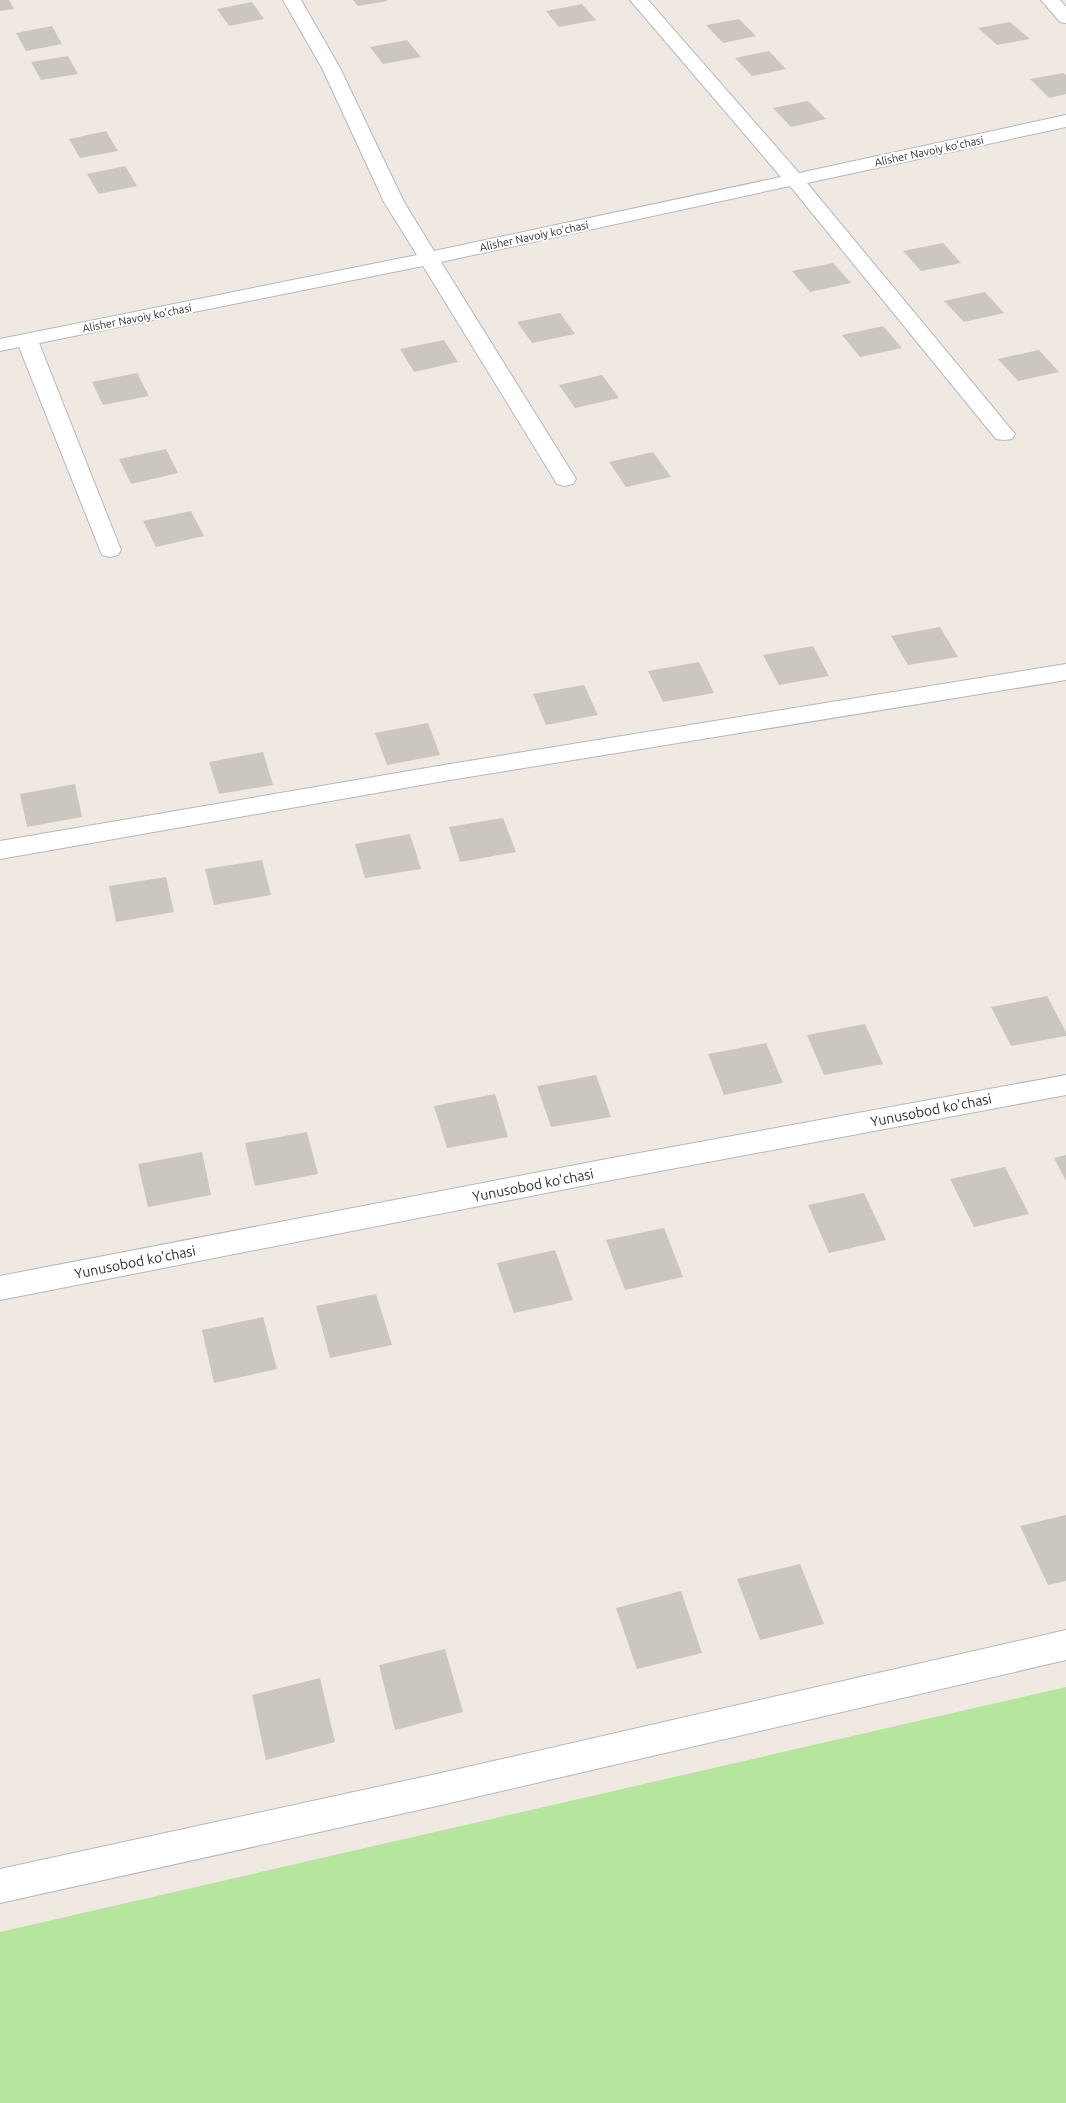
<svg xmlns="http://www.w3.org/2000/svg" width="1066" height="2103" font-family="Ubuntu,sans-serif">
	<rect width="100%" height="100%" fill="#efe9e1"/>
	<!-- green -->
	<path fill="#b6e59e" d="M 1066,1687 L 1066,2103 L 0,2103 L 0,1932 Z"/>
	<!-- building -->
	<path fill="#cbc7bf" d="M 0,0 L 9,0 L 14,9 L 0,11 Z
		M 353,0 L 387,0 L 387,1 L 358,6 Z
		M 252,2 L 264,19 L 229,26 L 217,9 Z
		M 582,4 L 596,20 L 559,27 L 546,11 Z
		M 739,19 L 756,36 L 723,43 L 706,25 Z
		M 1010,22 L 1030,39 L 997,45 L 978,28 Z
		M 52,26 L 62,44 L 26,51 L 16,33 Z
		M 407,40 L 421,57 L 383,64 L 370,47 Z
		M 769,51 L 786,69 L 752,76 L 735,58 Z
		M 68,56 L 78,74 L 41,80 L 31,62 Z
		M 1063,73 L 1066,75 L 1066,94 L 1049,98 L 1030,79 Z
		M 808,101 L 826,119 L 791,127 L 773,108 Z
		M 106,131 L 118,151 L 80,158 L 69,139 Z
		M 125,166 L 137,186 L 99,194 L 87,174 Z
		M 943,243 L 961,263 L 921,271 L 903,251 Z
		M 833,263 L 851,283 L 810,292 L 792,271 Z
		M 985,292 L 1004,313 L 964,322 L 944,301 Z
		M 560,313 L 575,334 L 532,343 L 517,322 Z
		M 883,326 L 902,348 L 860,357 L 842,335 Z
		M 444,340 L 458,362 L 414,372 L 400,349 Z
		M 1039,350 L 1059,372 L 1018,381 L 998,359 Z
		M 137,373 L 149,396 L 103,405 L 92,382 Z
		M 602,375 L 619,398 L 575,408 L 559,385 Z
		M 166,449 L 178,473 L 131,484 L 119,459 Z
		M 653,452 L 671,477 L 626,487 L 609,462 Z
		M 191,511 L 204,536 L 156,547 L 143,521 Z
		M 940,627 L 958,657 L 908,665 L 891,636 Z
		M 813,646 L 829,676 L 779,685 L 763,655 Z
		M 699,662 L 714,693 L 663,702 L 648,671 Z
		M 584,685 L 598,715 L 546,725 L 533,694 Z
		M 428,723 L 440,755 L 387,765 L 375,733 Z
		M 263,752 L 273,785 L 219,794 L 209,762 Z
		M 75,784 L 82,817 L 27,827 L 20,794 Z
		M 503,818 L 516,852 L 460,862 L 449,827 Z
		M 410,834 L 421,869 L 365,878 L 355,844 Z
		M 262,860 L 271,895 L 214,905 L 205,869 Z
		M 166,877 L 174,912 L 116,922 L 109,886 Z
		M 1047,996 L 1066,1032 L 1066,1036 L 1011,1046 L 991,1007 Z
		M 865,1024 L 883,1064 L 824,1075 L 807,1035 Z
		M 766,1043 L 783,1083 L 724,1095 L 708,1054 Z
		M 596,1075 L 611,1117 L 551,1127 L 537,1086 Z
		M 495,1094 L 508,1137 L 447,1148 L 434,1106 Z
		M 307,1132 L 318,1174 L 255,1186 L 245,1143 Z
		M 202,1152 L 211,1195 L 148,1207 L 138,1164 Z
		M 1066,1155 L 1066,1181 L 1054,1158 Z
		M 1005,1167 L 1029,1214 L 974,1227 L 950,1179 Z
		M 864,1193 L 886,1240 L 829,1253 L 808,1205 Z
		M 664,1228 L 683,1277 L 625,1290 L 606,1240 Z
		M 555,1250 L 573,1300 L 514,1313 L 497,1263 Z
		M 376,1294 L 392,1345 L 330,1358 L 316,1306 Z
		M 263,1317 L 277,1369 L 214,1383 L 202,1330 Z
		M 1066,1515 L 1066,1581 L 1048,1585 L 1020,1526 Z
		M 800,1564 L 824,1624 L 760,1640 L 737,1579 Z
		M 681,1591 L 702,1653 L 637,1669 L 616,1608 Z
		M 445,1649 L 463,1712 L 395,1730 L 379,1665 Z
		M 320,1678 L 335,1742 L 266,1760 L 252,1695 Z"/>
	<g fill="none" stroke-linecap="round" stroke-linejoin="round">
		<defs>
			<path id="minor" d="M 283,0 L 301,0 L 340,68 L 404,202 L 434,251 L 781,177 L 630,0 L 648,0 L 799,173 L 1066,115 L 1066,127 L 807,183 L 1015,434 L 1012,439 L 1004,440 L 996,439 L 790,186 L 441,262 L 576,479 L 573,484 L 565,486 L 557,484 L 554,479 L 423,266 L 39,343 L 121,550 L 118,555 L 110,557 L 102,555 L 19,347 L 0,351 L 0,339 L 417,255 L 384,202 L 322,68 Z
				M 1041,0 L 1060,0 L 1066,7 L 1066,23 L 1060,22 Z
				M 1066,664 L 1066,680 L 444,781 L 0,859 L 0,841 L 444,765 Z
				M 1066,1075 L 1066,1095 L 612,1180 L 0,1300 L 0,1276 L 612,1158 Z
				M 1066,1630 L 1066,1660 L 441,1805 L 0,1903 L 0,1869 L 441,1773 Z"/>
		</defs>
		<!-- minor casing -->
		<use href="#minor" stroke="#b4b7c1" stroke-width="2"/>
		<!-- minor -->
		<use href="#minor" fill="#fff" fill-rule="evenodd"/>
	</g>
	<g text-anchor="middle" stroke-width="4" stroke-linejoin="round" paint-order="stroke">
		<!-- far-street labels -->
		<g font-size="11" fill="#2e2e2e" stroke="#fff">
			<text transform="translate(929 151) rotate(-12)" y="4">Alisher Navoiy ko'chasi</text>
			<text transform="translate(534 236) rotate(-12)" y="4">Alisher Navoiy ko'chasi</text>
			<text transform="translate(137 318) rotate(-11)" y="4">Alisher Navoiy ko'chasi</text>
		</g>
		<!-- street labels -->
		<g font-size="14" fill="#2e2e2e" stroke="#fff">
			<text transform="translate(931 1110) rotate(-11)" y="5">Yunusobod ko'chasi</text>
			<text transform="translate(533 1185) rotate(-11)" y="5">Yunusobod ko'chasi</text>
			<text transform="translate(135 1262) rotate(-11)" y="5">Yunusobod ko'chasi</text>
		</g>
	</g>
</svg>
